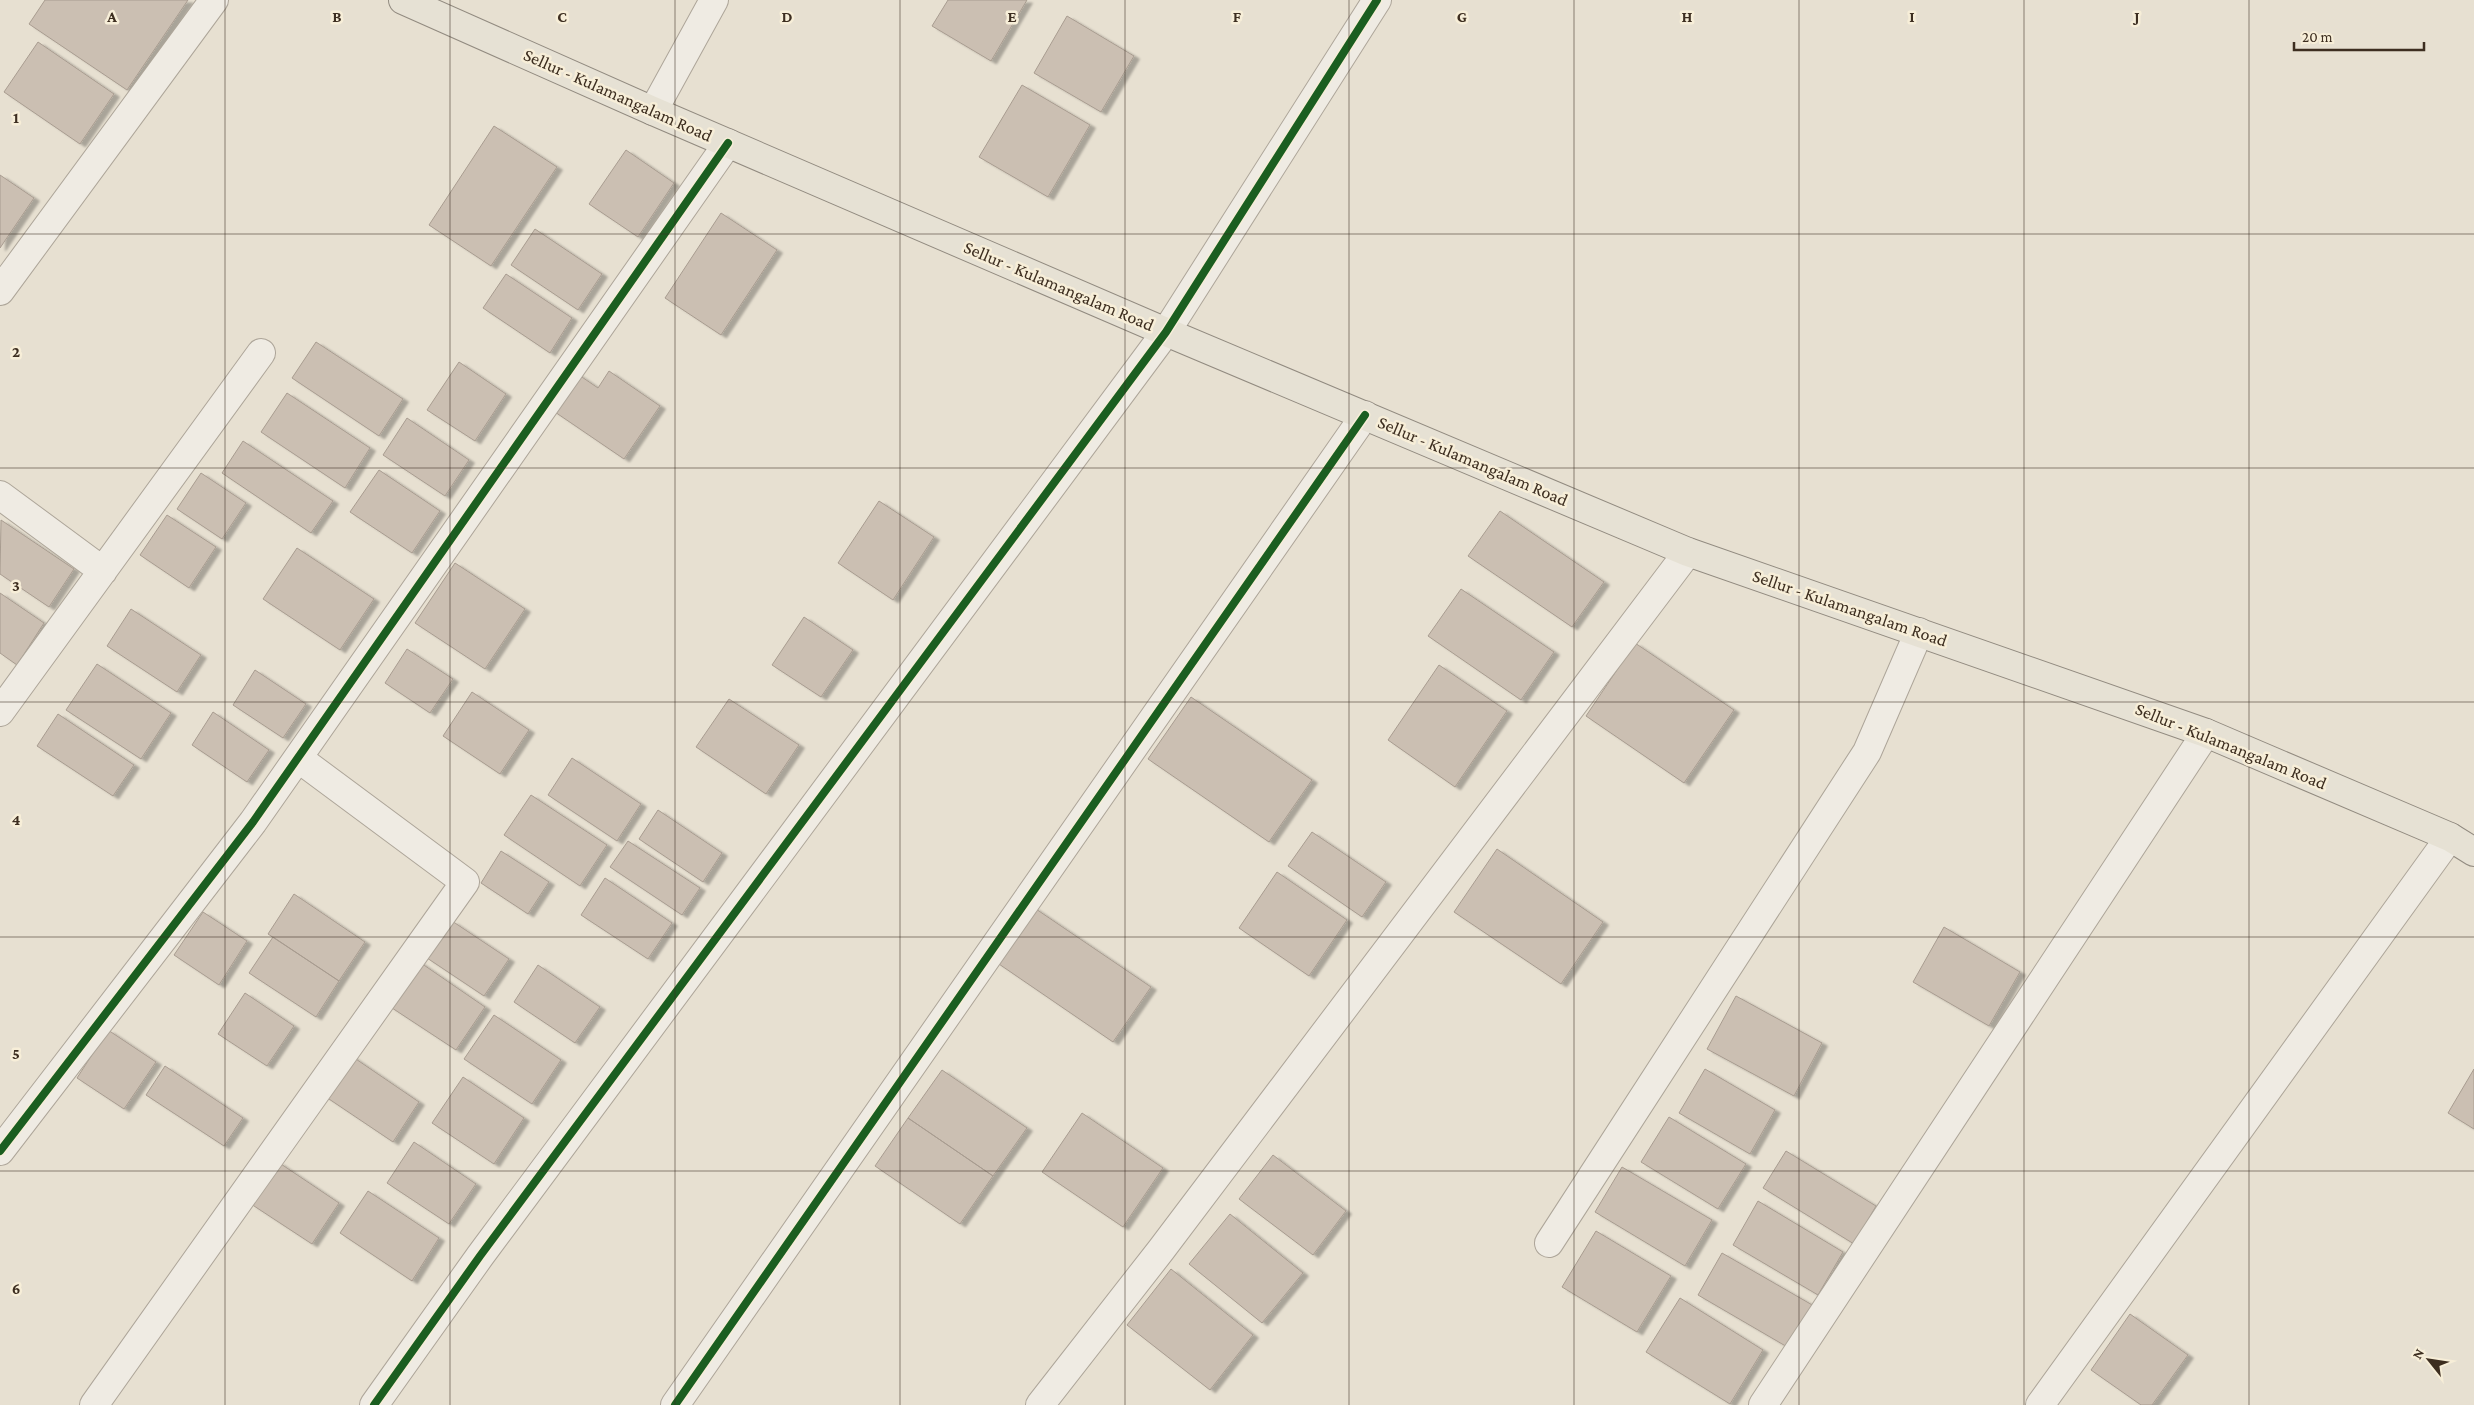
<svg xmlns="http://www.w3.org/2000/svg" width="2474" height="1405" font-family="'Crimson Pro',serif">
	<defs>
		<filter id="shadow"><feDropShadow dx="5.5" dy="3" stdDeviation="1" flood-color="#0004"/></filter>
	</defs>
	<rect width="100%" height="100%" fill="#e7e0d1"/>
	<!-- building -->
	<path fill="#cbbfb2" stroke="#a89c90" filter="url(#shadow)" d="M 45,0 L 188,0 L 127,90 L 29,24 Z
		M 948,0 L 1027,0 L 991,61 L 932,26 Z
		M 1067,16 L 1134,56 L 1101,112 L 1034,73 Z
		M 38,42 L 114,94 L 80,144 L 4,92 Z
		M 1022,85 L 1090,125 L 1048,197 L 979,157 Z
		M 494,126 L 557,167 L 491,266 L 429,225 Z
		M 626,150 L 674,183 L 638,237 L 589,204 Z
		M 0,175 L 34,198 L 0,248 Z
		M 721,213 L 777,250 L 721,335 L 665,298 Z
		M 535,229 L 602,274 L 578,310 L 511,265 Z
		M 506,274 L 572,318 L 550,353 L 483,308 Z
		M 316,342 L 403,399 L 379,436 L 292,378 Z
		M 459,362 L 506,394 L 475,441 L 427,410 Z
		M 609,371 L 660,406 L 624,459 L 552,410 L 576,373 L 598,388 Z
		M 287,393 L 370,448 L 345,488 L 261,432 Z
		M 407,418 L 469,460 L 445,496 L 383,455 Z
		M 243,441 L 333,501 L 311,533 L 222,473 Z
		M 379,470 L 440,511 L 412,553 L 350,512 Z
		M 201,473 L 246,503 L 222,539 L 177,509 Z
		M 879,501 L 934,537 L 893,600 L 838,563 Z
		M 1500,511 L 1604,582 L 1572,627 L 1468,556 Z
		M 167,515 L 216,547 L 189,588 L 140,555 Z
		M 1,520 L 74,569 L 49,607 L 0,574 Z
		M 297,548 L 374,599 L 340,650 L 263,599 Z
		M 455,563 L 525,609 L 485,669 L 415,623 Z
		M 1461,589 L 1554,652 L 1521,700 L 1428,636 Z
		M 0,593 L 44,623 L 17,665 L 0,653 Z
		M 131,609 L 201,655 L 177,692 L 107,646 Z
		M 804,617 L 853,650 L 821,697 L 772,665 Z
		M 1635,643 L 1734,710 L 1684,783 L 1586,716 Z
		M 407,649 L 453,679 L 430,713 L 385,683 Z
		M 97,664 L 171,713 L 141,759 L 66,710 Z
		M 1439,665 L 1507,711 L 1455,787 L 1388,740 Z
		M 255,670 L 306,704 L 283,738 L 233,705 Z
		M 472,692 L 529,730 L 500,774 L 443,736 Z
		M 1191,697 L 1312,780 L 1269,842 L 1148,759 Z
		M 729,699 L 799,745 L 766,794 L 696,747 Z
		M 213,712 L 269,750 L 247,782 L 192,745 Z
		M 58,714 L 134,765 L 113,796 L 37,746 Z
		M 572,758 L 641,804 L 617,841 L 548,795 Z
		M 531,795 L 607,845 L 580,886 L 504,835 Z
		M 658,810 L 722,853 L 703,882 L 639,839 Z
		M 1312,832 L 1386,882 L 1362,917 L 1288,866 Z
		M 628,841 L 700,888 L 682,915 L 610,867 Z
		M 1497,849 L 1603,922 L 1561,984 L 1454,912 Z
		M 501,851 L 549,882 L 528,914 L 481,883 Z
		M 1277,872 L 1347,920 L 1309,976 L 1239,928 Z
		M 605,878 L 672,923 L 648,959 L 581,915 Z
		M 294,894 L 365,942 L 339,981 L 268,934 Z
		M 1033,907 L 1151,987 L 1113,1042 L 996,962 Z
		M 203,912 L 247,941 L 219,985 L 174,955 Z
		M 452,921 L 509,959 L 484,996 L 427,958 Z
		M 1944,927 L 2020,972 L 1989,1026 L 1913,982 Z
		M 273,937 L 339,981 L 316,1017 L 249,973 Z
		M 418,961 L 485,1007 L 456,1050 L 389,1006 Z
		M 538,965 L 600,1007 L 575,1043 L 514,1002 Z
		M 245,993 L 294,1026 L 267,1066 L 218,1034 Z
		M 1736,996 L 1822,1043 L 1794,1096 L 1707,1049 Z
		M 494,1015 L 561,1060 L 532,1104 L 464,1059 Z
		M 108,1030 L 156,1062 L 124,1109 L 77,1078 Z
		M 350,1055 L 419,1102 L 393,1142 L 323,1095 Z
		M 165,1066 L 243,1118 L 224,1146 L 146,1095 Z
		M 1705,1069 L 1775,1110 L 1750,1154 L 1679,1113 Z
		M 2474,1069 L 2474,1129 L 2448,1113 Z
		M 942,1070 L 1027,1128 L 993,1176 L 908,1118 Z
		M 463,1077 L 524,1118 L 494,1164 L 432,1123 Z
		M 1082,1113 L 1163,1168 L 1123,1227 L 1042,1172 Z
		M 1669,1117 L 1746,1164 L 1718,1209 L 1641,1162 Z
		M 908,1118 L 993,1176 L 960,1224 L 875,1166 Z
		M 414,1142 L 476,1184 L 449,1224 L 387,1183 Z
		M 1786,1151 L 1876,1206 L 1854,1244 L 1763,1188 Z
		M 1273,1155 L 1346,1211 L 1313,1255 L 1239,1199 Z
		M 278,1162 L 339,1203 L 312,1244 L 251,1204 Z
		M 1622,1167 L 1712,1220 L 1685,1266 L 1595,1212 Z
		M 368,1191 L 439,1238 L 412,1281 L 340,1233 Z
		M 1758,1201 L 1843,1252 L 1818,1295 L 1733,1245 Z
		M 1230,1214 L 1303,1273 L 1262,1323 L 1189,1264 Z
		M 1596,1231 L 1671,1276 L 1637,1332 L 1562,1287 Z
		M 1722,1253 L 1814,1306 L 1789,1348 L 1698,1295 Z
		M 1171,1269 L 1253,1335 L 1210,1390 L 1127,1325 Z
		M 1680,1298 L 1763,1350 L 1730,1404 L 1646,1352 Z
		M 2130,1314 L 2188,1355 L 2152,1405 L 2141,1405 L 2091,1370 Z"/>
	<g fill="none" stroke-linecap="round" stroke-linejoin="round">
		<defs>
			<path id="minor" d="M 653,111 L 714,0
				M 0,291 L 214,0
				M 0,495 L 103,571
				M 0,712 L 261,353
				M 0,1151 L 253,822 L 728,143
				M 1549,1243 L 1867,752 L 1919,632
				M 94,1405 L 465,882 L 298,758
				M 374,1405 L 480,1256 L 1166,332 L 1377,0
				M 675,1405 L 1365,415
				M 1040,1405 L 1161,1250 L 1688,552
				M 1763,1405 L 2206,733
				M 2040,1405 L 2450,837"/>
			<path id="major" d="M 403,0 L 653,111 L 1166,332 L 1688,552 L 2206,733 L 2450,837 L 2474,852"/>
		</defs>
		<!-- minor casing -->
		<use href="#minor" stroke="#ada599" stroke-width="30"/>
		<!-- major casing -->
		<use href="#major" stroke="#928b80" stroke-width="30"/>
		<!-- minor -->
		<use href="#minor" stroke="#efebe3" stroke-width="28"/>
		<!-- major -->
		<use href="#major" stroke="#e6e1d4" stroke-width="28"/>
		<defs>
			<path id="cycleway" d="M 0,1151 L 253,822 L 728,143
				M 374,1405 L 480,1256 L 1166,332 L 1377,0
				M 675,1405 L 1365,415"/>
		</defs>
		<!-- cycleway casing -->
		<use href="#cycleway" stroke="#f7eed8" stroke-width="11"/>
		<!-- cycleway -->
		<use href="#cycleway" stroke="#1b5e20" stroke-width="8"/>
	</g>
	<!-- grid -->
	<path fill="none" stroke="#3d2e20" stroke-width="1" stroke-opacity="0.55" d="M 225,0 L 225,1405M 450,0 L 450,1405M 675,0 L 675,1405M 900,0 L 900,1405M 1125,0 L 1125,1405M 1349,0 L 1349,1405M 1574,0 L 1574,1405M 1799,0 L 1799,1405M 2024,0 L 2024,1405M 2249,0 L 2249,1405M 0,234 L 2474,234M 0,468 L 2474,468M 0,702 L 2474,702M 0,937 L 2474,937M 0,1171 L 2474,1171"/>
	<g text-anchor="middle" stroke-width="5" stroke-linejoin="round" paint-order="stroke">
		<!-- street labels -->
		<g font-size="18" fill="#3d2e20" stroke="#f7eed8">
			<text transform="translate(618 95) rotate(24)" y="6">Sellur - Kulamangalam Road</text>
			<text transform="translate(1059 286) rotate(23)" y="6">Sellur - Kulamangalam Road</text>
			<text transform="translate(1473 461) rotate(23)" y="6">Sellur - Kulamangalam Road</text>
			<text transform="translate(1850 608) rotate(19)" y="6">Sellur - Kulamangalam Road</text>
			<text transform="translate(2231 746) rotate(22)" y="6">Sellur - Kulamangalam Road</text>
		</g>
	</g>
	<g font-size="16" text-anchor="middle" font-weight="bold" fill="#3d2e20" stroke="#f7eed8" stroke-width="5" stroke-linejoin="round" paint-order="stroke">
		<text x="112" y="22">A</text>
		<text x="337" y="22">B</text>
		<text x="562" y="22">C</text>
		<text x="787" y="22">D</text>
		<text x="1012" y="22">E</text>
		<text x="1237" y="22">F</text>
		<text x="1462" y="22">G</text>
		<text x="1687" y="22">H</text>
		<text x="1912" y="22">I</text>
		<text x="2137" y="22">J</text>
		<text x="16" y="123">1</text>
		<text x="16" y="357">2</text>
		<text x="16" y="591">3</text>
		<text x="16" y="825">4</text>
		<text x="16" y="1059">5</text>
		<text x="16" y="1294">6</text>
	</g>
	<!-- north arrow -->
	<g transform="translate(2429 1360) rotate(300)" stroke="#f7eed8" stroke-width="4" paint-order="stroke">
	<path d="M0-4L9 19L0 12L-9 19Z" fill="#3d2e20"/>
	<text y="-8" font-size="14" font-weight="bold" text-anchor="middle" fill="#3d2e20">N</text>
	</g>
	<!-- scale -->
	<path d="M2294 42v8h130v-8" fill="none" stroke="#3d2e20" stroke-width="2.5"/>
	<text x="2302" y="42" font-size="15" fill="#3d2e20" stroke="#f7eed8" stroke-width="4" paint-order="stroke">20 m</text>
</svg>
